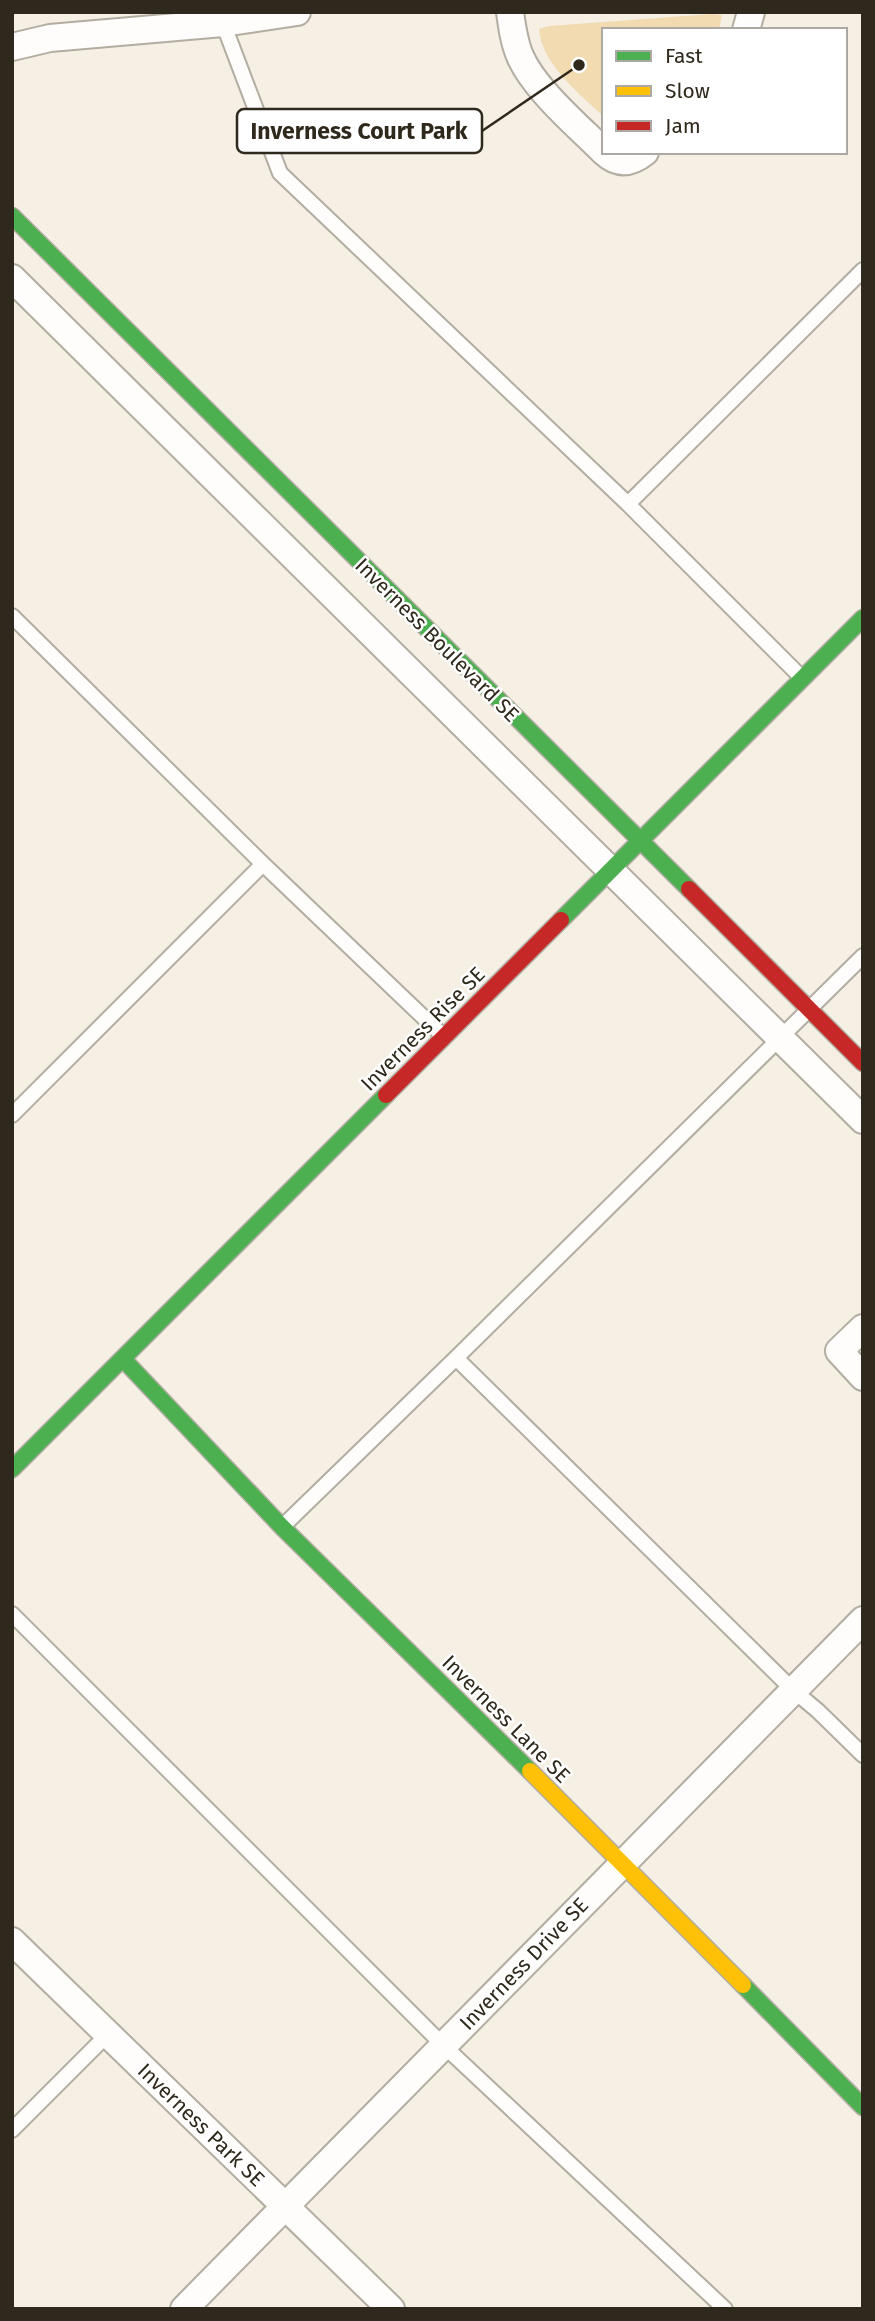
<svg xmlns="http://www.w3.org/2000/svg" width="875" height="2321" font-family="'Fira Sans',sans-serif">
	<rect width="100%" height="100%" fill="#f5efe4"/>
	<!-- green -->
	<path fill="#f2dbb1" d="M 712,14 L 722,15 L 719,30 L 604,30 L 604,117 C 580,94 542,65 539,29 L 549,26 Z"/>
	<g fill="none" stroke-linecap="round" stroke-linejoin="round">
		<defs>
			<path id="lane" d="M 223,23 L 280,173 L 628,504 L 802,678
				M 628,504 L 863,270
				M 12,616 L 263,864 L 442,1035
				M 12,1115 L 263,864
				M 456,1358 L 793,1690 L 818,1711 L 863,1755
				M 283,1526 L 456,1358 L 863,956
				M 12,1614 L 444,2046 L 725,2309
				M 12,2130 L 107,2035"/>
			<path id="street" d="M 510,12 C 512,27 514,42 520,56 C 534,89 578,126 604,152
				M 746,30 L 751,12
				M 12,47 L 50,38 L 223,23 L 297,12
				M 604,152 C 618,165 630,164 645,152
				M 12,278 L 863,1120
				M 863,1328 L 839,1351 L 863,1377
				M 12,1941 L 391,2309
				M 184,2309 L 863,1620"/>
			<path id="fast" d="M 12,216 L 689,889
				M 561,920 L 863,618
				M 123,1359 L 282,1527 L 530,1771
				M 12,1469 L 386,1095
				M 743,1985 L 863,2107"/>
			<path id="slow" d="M 530,1771 L 743,1985"/>
			<path id="jam" d="M 689,889 L 863,1063
				M 386,1095 L 561,920"/>
		</defs>
		<!-- lane casing -->
		<use href="#lane" stroke="#b2aca1" stroke-width="18"/>
		<!-- street casing -->
		<use href="#street" stroke="#b2aca1" stroke-width="30"/>
		<!-- fast casing -->
		<use href="#fast" stroke="#b2aca1" stroke-width="19"/>
		<!-- slow casing -->
		<use href="#slow" stroke="#b2aca1" stroke-width="19"/>
		<!-- jam casing -->
		<use href="#jam" stroke="#b2aca1" stroke-width="19"/>
		<!-- lane -->
		<use href="#lane" stroke="#fefdfb" stroke-width="14"/>
		<!-- street -->
		<use href="#street" stroke="#fefdfb" stroke-width="26"/>
		<!-- fast -->
		<use href="#fast" stroke="#4caf50" stroke-width="16"/>
		<!-- slow -->
		<use href="#slow" stroke="#ffc107" stroke-width="16"/>
		<!-- jam -->
		<use href="#jam" stroke="#c62828" stroke-width="16"/>
	</g>
	<g text-anchor="middle" stroke-width="5" stroke-linejoin="round" paint-order="stroke">
		<!-- street labels -->
		<g font-size="21" fill="#2f281c" stroke="#fff">
			<text transform="translate(437 640) rotate(45)" y="7">Inverness Boulevard SE</text>
			<text transform="translate(423 1029) rotate(-45)" y="7">Inverness Rise SE</text>
			<text transform="translate(506 1719) rotate(45)" y="7">Inverness Lane SE</text>
			<text transform="translate(524 1964) rotate(-46)" y="7">Inverness Drive SE</text>
			<text transform="translate(201 2125) rotate(44)" y="7">Inverness Park SE</text>
		</g>
	</g>
	<!-- callouts -->
	<path fill="none" stroke="#2f281c" stroke-width="2.5" d="M579 65L482 131"/>
	<circle fill="#2f281c" stroke="#fff" stroke-width="2.5" cx="579" cy="65" r="7"/>
	<rect fill="#fff" stroke="#2f281c" stroke-width="2.5" x="237" y="109" width="245" height="44" rx="7"/>
	<g font-size="23" text-anchor="middle" font-weight="bold" fill="#2f281c">
		<text x="359" y="139">Inverness Court Park</text>
	</g>
	<!-- border -->
	<rect width="875" height="2321" fill="none" stroke="#2f281c" stroke-width="28"/>
	<!-- legend -->
	<rect x="602" y="28" width="245" height="126" fill="#ffffff" stroke="#aca9a4" stroke-width="2"/>
	<rect x="616" y="51" width="35" height="10" fill="#4caf50" stroke="#aca9a4" stroke-width="2"/>
	<text x="665" y="63" font-size="21" fill="#2f281c">Fast</text>
	<rect x="616" y="86" width="35" height="10" fill="#ffc107" stroke="#aca9a4" stroke-width="2"/>
	<text x="665" y="98" font-size="21" fill="#2f281c">Slow</text>
	<rect x="616" y="121" width="35" height="10" fill="#c62828" stroke="#aca9a4" stroke-width="2"/>
	<text x="665" y="133" font-size="21" fill="#2f281c">Jam</text>
</svg>
